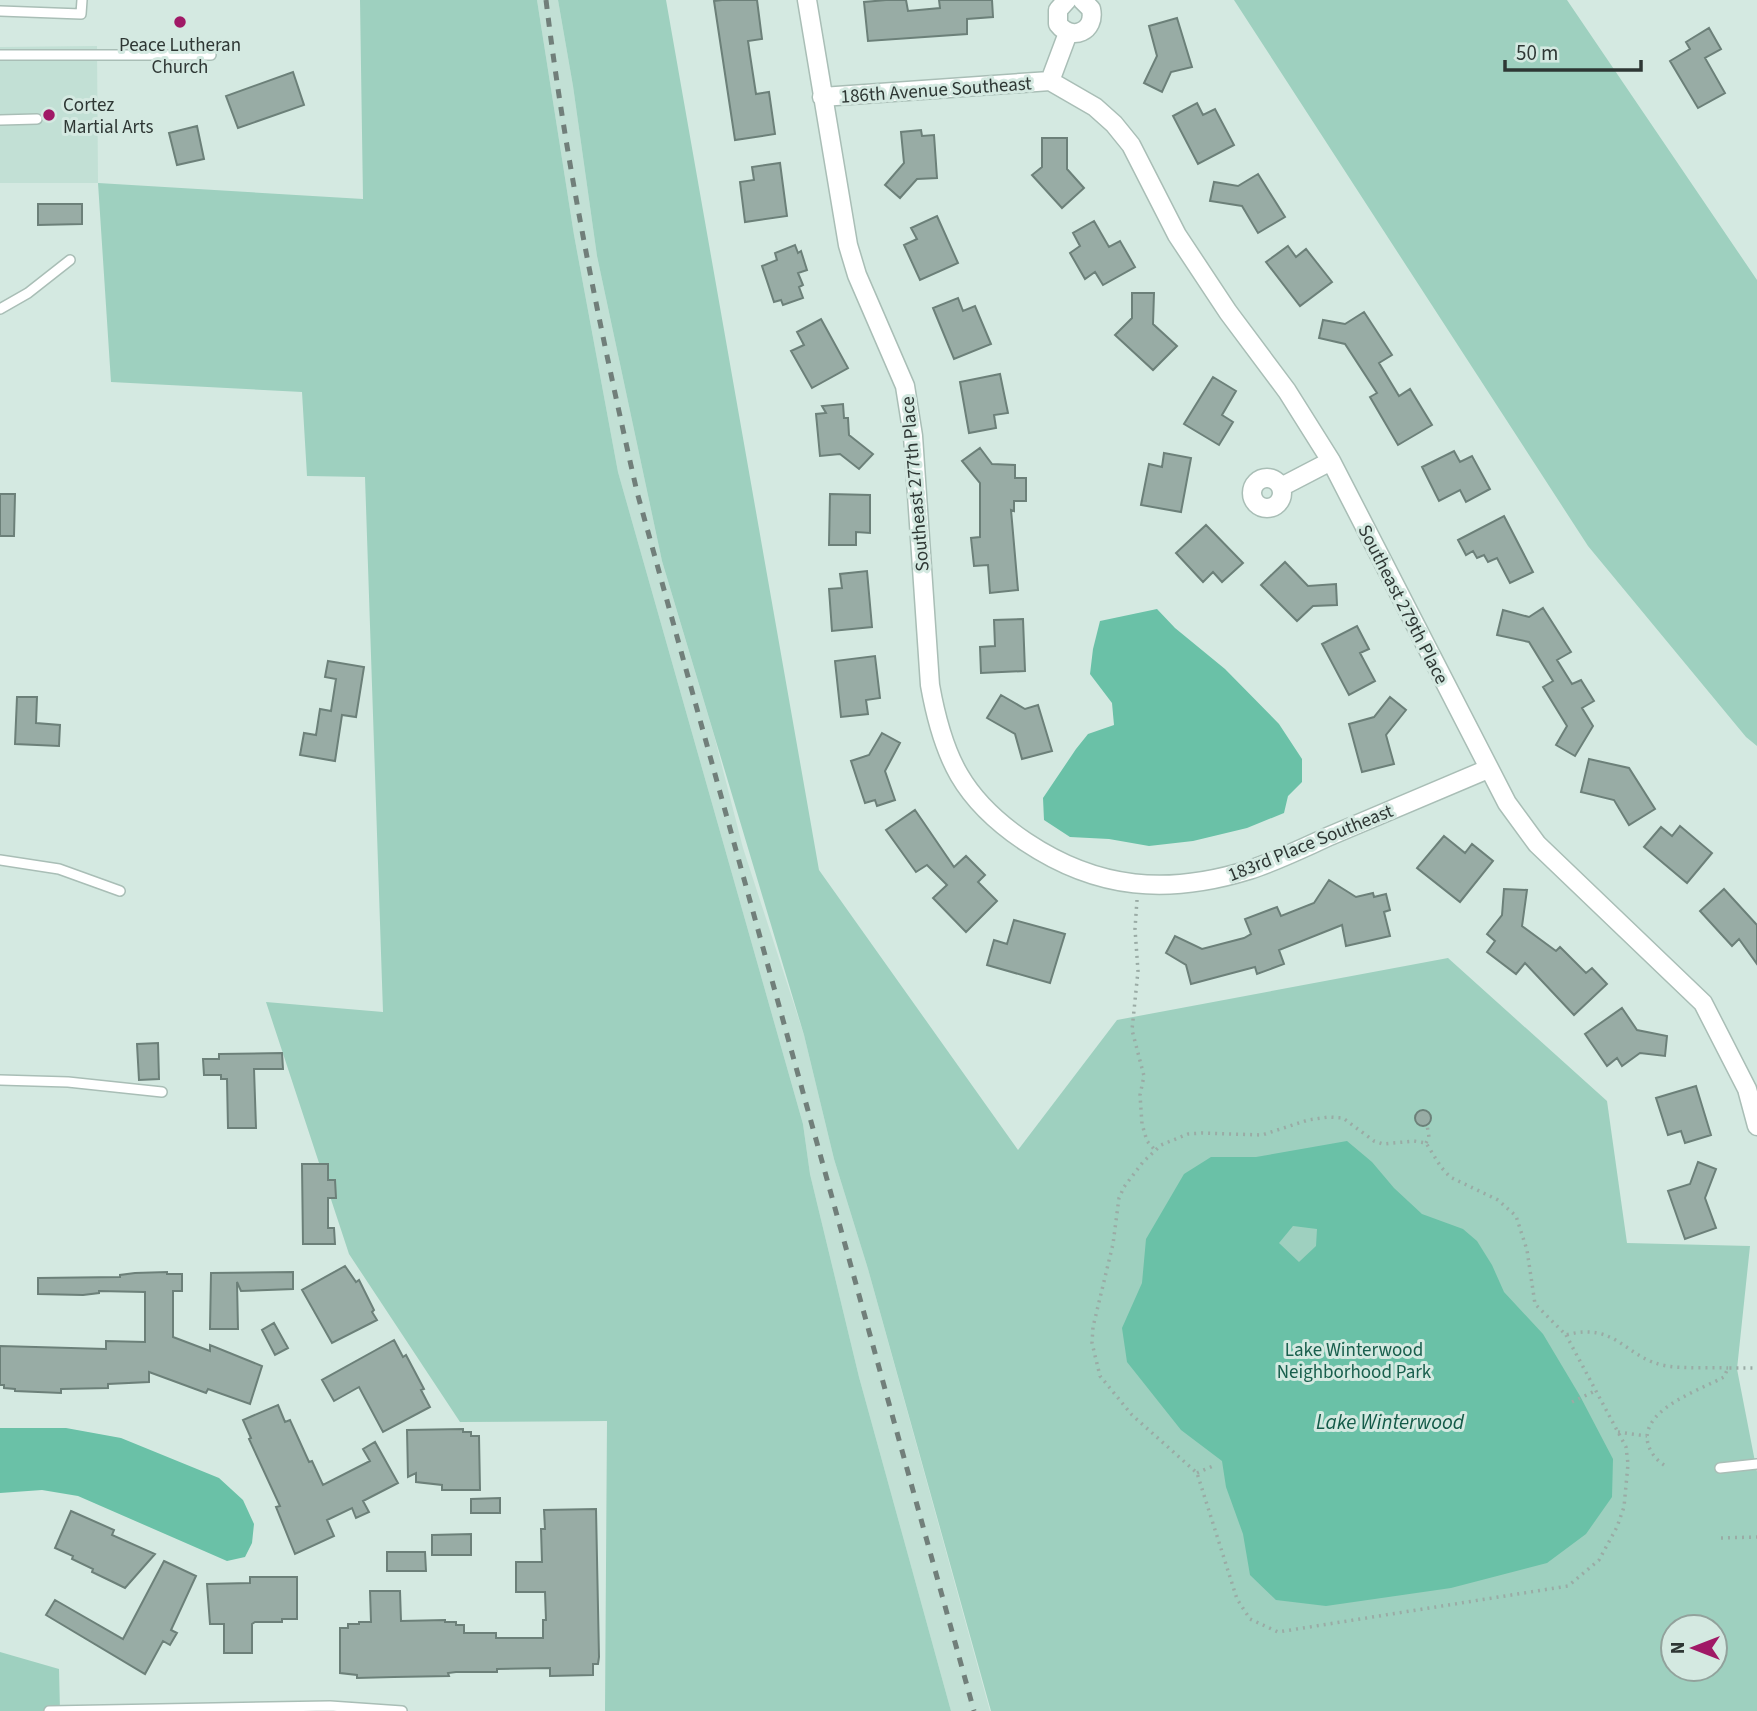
<svg xmlns="http://www.w3.org/2000/svg" width="1757" height="1711" font-family="'Source Sans 3',sans-serif">
	<rect width="100%" height="100%" fill="#d4e9e1"/>
	<!-- built -->
	<path fill="#c2e0d5" d="M 537,0 L 558,0 L 573,86 L 597,256 L 662,561 L 714,735 L 743,848 L 804,1035 L 834,1159 L 868,1269 L 990,1711 L 951,1711 L 859,1377 L 810,1174 L 803,1124 L 618,472 L 574,235 Z
		M 97,46 L 98,183 L 0,183 L 0,47 Z"/>
	<!-- green -->
	<path fill="#9ed0bf" fill-rule="evenodd" d="M 360,0 L 537,0 L 574,235 L 618,472 L 803,1124 L 810,1174 L 859,1377 L 951,1711 L 605,1711 L 607,1421 L 460,1422 L 349,1254 L 266,1002 L 383,1012 L 365,477 L 307,476 L 302,392 L 111,382 L 98,183 L 363,199 Z
		M 558,0 L 666,0 L 819,870 L 1018,1150 L 1117,1020 L 1448,958 L 1607,1101 L 1627,1243 L 1750,1246 L 1737,1369 L 1757,1472 L 1757,1711 L 991,1711 L 868,1269 L 834,1159 L 804,1035 L 662,561 L 597,256 L 573,86 ZM 1673,1627 L 1715,1627 L 1715,1669 L 1673,1669 Z
		M 1234,0 L 1567,0 L 1757,280 L 1757,746 L 1746,737 L 1588,546 Z
		M 0,1652 L 59,1669 L 60,1711 L 0,1711 Z"/>
	<!-- water -->
	<path fill="#6ac1a7" fill-rule="evenodd" d="M 1157,609 L 1175,628 L 1225,669 L 1279,724 L 1302,759 L 1302,782 L 1288,796 L 1284,813 L 1247,828 L 1193,841 L 1149,846 L 1109,839 L 1070,837 L 1044,820 L 1043,798 L 1076,749 L 1088,734 L 1114,725 L 1112,703 L 1090,674 L 1093,649 L 1100,621 Z
		M 1347,1141 L 1372,1162 L 1394,1188 L 1422,1214 L 1463,1229 L 1477,1241 L 1492,1265 L 1504,1292 L 1543,1334 L 1580,1396 L 1613,1459 L 1612,1497 L 1586,1534 L 1547,1563 L 1451,1588 L 1326,1606 L 1276,1600 L 1250,1575 L 1243,1534 L 1226,1487 L 1222,1461 L 1181,1430 L 1127,1362 L 1122,1328 L 1142,1283 L 1146,1239 L 1184,1174 L 1211,1157 L 1256,1157 ZM 1293,1226 L 1317,1229 L 1316,1246 L 1299,1262 L 1279,1243 Z
		M 0,1428 L 66,1428 L 121,1438 L 219,1478 L 243,1500 L 254,1524 L 252,1543 L 245,1557 L 227,1561 L 78,1496 L 42,1490 L 0,1493 Z"/>
	<!-- building -->
	<path fill="#98aca5" stroke="#6c8079" stroke-width="2" d="M 722,0 L 757,0 L 762,39 L 748,41 L 750,55 L 756,94 L 769,92 L 775,134 L 735,140 L 714,1 Z
		M 886,0 L 906,0 L 908,11 L 940,8 L 939,0 L 992,0 L 993,17 L 967,19 L 967,34 L 868,41 L 864,2 Z
		M 1177,18 L 1192,67 L 1171,72 L 1162,92 L 1144,83 L 1157,56 L 1149,26 Z
		M 1709,28 L 1721,49 L 1705,58 L 1725,93 L 1698,108 L 1670,61 L 1690,49 L 1686,42 Z
		M 293,72 L 304,105 L 238,128 L 226,96 Z
		M 1197,103 L 1203,115 L 1215,109 L 1234,145 L 1198,164 L 1173,116 Z
		M 197,126 L 204,159 L 177,165 L 169,133 Z
		M 921,130 L 922,136 L 934,135 L 937,178 L 917,179 L 900,198 L 885,185 L 904,163 L 901,132 Z
		M 1042,138 L 1067,138 L 1067,169 L 1084,188 L 1062,208 L 1032,175 L 1042,167 Z
		M 780,163 L 787,216 L 745,222 L 740,182 L 754,180 L 752,167 Z
		M 1258,174 L 1285,217 L 1258,233 L 1242,206 L 1210,201 L 1214,182 L 1238,186 Z
		M 38,204 L 82,204 L 82,224 L 38,225 Z
		M 937,216 L 958,263 L 920,280 L 904,245 L 917,239 L 911,228 Z
		M 1094,221 L 1109,247 L 1120,241 L 1135,267 L 1103,285 L 1095,272 L 1085,279 L 1070,253 L 1080,246 L 1073,233 Z
		M 795,245 L 798,253 L 801,251 L 807,270 L 798,273 L 803,285 L 799,287 L 803,298 L 783,305 L 781,300 L 774,302 L 762,266 L 777,260 L 775,253 Z
		M 1288,246 L 1296,257 L 1306,249 L 1332,282 L 1300,306 L 1266,262 Z
		M 1132,293 L 1154,293 L 1153,324 L 1177,346 L 1153,370 L 1115,335 L 1132,318 Z
		M 958,298 L 963,311 L 975,306 L 991,344 L 954,359 L 933,308 Z
		M 1364,312 L 1392,355 L 1379,363 L 1399,396 L 1410,389 L 1432,425 L 1398,445 L 1370,397 L 1377,393 L 1345,344 L 1319,338 L 1323,320 L 1345,324 Z
		M 821,319 L 848,368 L 812,388 L 791,351 L 804,345 L 797,332 Z
		M 1000,374 L 1008,413 L 994,415 L 996,428 L 969,433 L 960,382 Z
		M 1213,377 L 1236,391 L 1222,415 L 1233,422 L 1219,445 L 1184,424 Z
		M 843,404 L 844,418 L 848,418 L 849,435 L 873,454 L 859,469 L 840,454 L 820,456 L 816,414 L 826,413 L 822,406 Z
		M 980,448 L 992,464 L 1015,465 L 1015,478 L 1026,478 L 1026,501 L 1014,501 L 1014,511 L 1011,510 L 1018,590 L 990,593 L 988,565 L 974,566 L 971,538 L 980,537 L 980,483 L 962,461 Z
		M 1454,451 L 1460,462 L 1472,456 L 1490,489 L 1466,502 L 1460,490 L 1439,501 L 1422,467 Z
		M 1164,453 L 1191,458 L 1181,512 L 1141,505 L 1149,464 L 1162,467 Z
		M 0,494 L 15,494 L 14,536 L 0,536 Z
		M 830,494 L 870,495 L 870,533 L 856,532 L 856,545 L 829,545 Z
		M 1504,516 L 1533,572 L 1510,583 L 1497,558 L 1488,562 L 1484,555 L 1477,558 L 1473,551 L 1466,555 L 1458,540 Z
		M 1206,525 L 1243,563 L 1222,582 L 1213,572 L 1203,582 L 1176,553 Z
		M 1285,562 L 1308,586 L 1336,584 L 1337,605 L 1313,606 L 1297,621 L 1261,585 Z
		M 867,571 L 872,627 L 832,631 L 829,589 L 842,588 L 840,574 Z
		M 1543,608 L 1571,652 L 1557,660 L 1572,684 L 1581,680 L 1594,701 L 1582,708 L 1593,726 L 1575,756 L 1556,745 L 1567,726 L 1543,687 L 1553,681 L 1529,642 L 1497,635 L 1503,610 L 1529,617 Z
		M 1023,619 L 1025,671 L 981,673 L 980,647 L 995,646 L 994,620 Z
		M 1357,626 L 1369,649 L 1360,653 L 1375,681 L 1349,695 L 1322,644 Z
		M 875,656 L 880,698 L 866,700 L 868,714 L 841,717 L 835,661 Z
		M 328,661 L 364,667 L 356,717 L 342,715 L 335,761 L 300,755 L 304,733 L 316,735 L 320,709 L 331,711 L 336,679 L 325,677 Z
		M 1001,695 L 1025,709 L 1038,705 L 1052,751 L 1022,759 L 1015,734 L 987,718 Z
		M 17,697 L 37,697 L 36,723 L 60,725 L 59,746 L 15,744 Z
		M 1390,697 L 1406,710 L 1386,735 L 1394,764 L 1362,772 L 1349,724 L 1374,717 Z
		M 882,733 L 900,743 L 885,771 L 895,800 L 877,806 L 875,800 L 865,803 L 851,761 L 869,755 Z
		M 1589,759 L 1629,768 L 1655,809 L 1629,825 L 1614,800 L 1581,792 Z
		M 915,810 L 954,867 L 966,856 L 985,875 L 978,882 L 997,901 L 966,932 L 933,898 L 947,885 L 927,865 L 916,872 L 886,830 Z
		M 1680,826 L 1712,853 L 1687,883 L 1644,847 L 1661,827 L 1672,836 Z
		M 1444,836 L 1465,853 L 1472,844 L 1493,861 L 1460,902 L 1417,868 Z
		M 1329,880 L 1356,897 L 1373,893 L 1374,897 L 1386,894 L 1390,910 L 1384,912 L 1390,936 L 1346,946 L 1342,925 L 1279,950 L 1284,964 L 1257,974 L 1255,967 L 1191,984 L 1186,965 L 1166,953 L 1175,936 L 1202,949 L 1244,938 L 1251,934 L 1245,919 L 1277,907 L 1281,916 L 1314,903 Z
		M 1504,889 L 1527,890 L 1522,926 L 1556,951 L 1560,947 L 1586,973 L 1592,968 L 1607,984 L 1574,1015 L 1525,963 L 1516,974 L 1487,952 L 1495,941 L 1487,934 L 1502,915 Z
		M 1724,889 L 1757,925 L 1757,964 L 1739,939 L 1732,946 L 1700,911 Z
		M 1014,920 L 1065,934 L 1050,983 L 987,965 L 994,940 L 1007,944 Z
		M 1622,1008 L 1637,1030 L 1667,1036 L 1665,1056 L 1640,1053 L 1622,1066 L 1617,1058 L 1607,1066 L 1585,1034 Z
		M 158,1043 L 159,1079 L 139,1080 L 137,1044 Z
		M 282,1053 L 283,1069 L 254,1069 L 256,1128 L 228,1128 L 227,1079 L 221,1079 L 221,1075 L 204,1075 L 203,1059 L 219,1059 L 219,1054 Z
		M 1696,1086 L 1711,1135 L 1685,1143 L 1681,1131 L 1668,1135 L 1656,1098 Z
		M1415 1118a8 8 0 1 1 16 0a8 8 0 1 1-16 0Z
		M 1698,1162 L 1716,1169 L 1705,1198 L 1716,1228 L 1685,1239 L 1668,1191 L 1690,1184 Z
		M 302,1164 L 328,1164 L 328,1180 L 335,1180 L 336,1198 L 328,1198 L 328,1228 L 334,1228 L 335,1244 L 303,1244 Z
		M 345,1266 L 356,1282 L 359,1280 L 374,1310 L 372,1312 L 377,1320 L 332,1343 L 302,1290 Z
		M 167,1272 L 167,1274 L 182,1274 L 182,1291 L 173,1291 L 173,1337 L 210,1351 L 210,1345 L 262,1366 L 250,1404 L 208,1389 L 206,1393 L 149,1372 L 149,1382 L 108,1384 L 108,1388 L 61,1389 L 61,1393 L 15,1391 L 15,1389 L 4,1388 L 4,1385 L 0,1385 L 0,1346 L 106,1349 L 106,1341 L 145,1342 L 145,1292 L 99,1291 L 99,1293 L 83,1295 L 38,1294 L 38,1278 L 120,1277 L 120,1275 L 135,1273 Z
		M 293,1272 L 293,1289 L 241,1291 L 237,1282 L 238,1329 L 210,1329 L 211,1273 Z
		M 274,1323 L 288,1348 L 275,1355 L 262,1330 Z
		M 394,1340 L 403,1357 L 406,1355 L 424,1389 L 421,1390 L 430,1407 L 383,1432 L 359,1387 L 334,1401 L 322,1380 Z
		M 278,1405 L 285,1422 L 290,1420 L 309,1462 L 312,1461 L 323,1485 L 370,1461 L 363,1449 L 375,1442 L 398,1483 L 363,1501 L 369,1512 L 356,1518 L 352,1508 L 327,1520 L 334,1536 L 295,1554 L 276,1507 L 280,1506 L 249,1439 L 251,1438 L 243,1420 Z
		M 463,1429 L 463,1432 L 471,1432 L 471,1436 L 479,1436 L 480,1490 L 442,1490 L 442,1485 L 416,1482 L 416,1473 L 408,1477 L 407,1430 Z
		M 500,1498 L 500,1513 L 471,1513 L 471,1499 Z
		M 596,1509 L 599,1657 L 598,1664 L 593,1664 L 593,1675 L 550,1676 L 550,1668 L 497,1669 L 497,1672 L 456,1672 L 448,1673 L 449,1676 L 394,1677 L 357,1678 L 357,1675 L 340,1673 L 340,1628 L 348,1628 L 348,1624 L 359,1624 L 359,1622 L 371,1622 L 370,1591 L 400,1591 L 401,1621 L 445,1620 L 445,1622 L 456,1622 L 456,1625 L 464,1625 L 464,1633 L 496,1633 L 496,1638 L 543,1638 L 543,1620 L 546,1620 L 545,1592 L 516,1592 L 516,1562 L 542,1562 L 541,1529 L 545,1529 L 544,1510 Z
		M 71,1511 L 114,1530 L 112,1535 L 155,1554 L 125,1588 L 113,1582 L 92,1572 L 93,1569 L 72,1559 L 73,1556 L 55,1548 Z
		M 471,1534 L 471,1555 L 432,1555 L 432,1535 Z
		M 387,1552 L 425,1552 L 426,1571 L 387,1571 Z
		M 164,1561 L 196,1576 L 171,1630 L 177,1633 L 170,1645 L 163,1641 L 145,1674 L 46,1615 L 55,1600 L 123,1639 Z
		M 250,1577 L 297,1577 L 297,1619 L 282,1619 L 282,1622 L 255,1622 L 252,1624 L 252,1653 L 224,1653 L 224,1624 L 210,1624 L 207,1584 L 250,1583 Z"/>
	<g fill="none" stroke-linecap="round" stroke-linejoin="round">
		<defs>
			<path id="lane" d="M 0,11 L 81,14 L 82,0
				M 0,55 L 211,55
				M 0,120 L 37,119
				M 0,309 L 28,293 L 70,260
				M 0,860 L 59,869 L 120,891
				M 0,1080 L 68,1082 L 162,1092
				M 1720,1468 L 1757,1464
				M 49,1711 L 330,1706 L 402,1711"/>
			<path id="street" d="M 807,0 L 848,245 L 857,275 L 905,386 L 913,436 L 930,685 C 943,758 963,800 1026,842 C 1098,890 1168,895 1249,870 C 1277,861 1305,847 1332,835 C 1384,813 1436,791 1488,769
				M 1067,0 L 1058,10 L 1058,24 C 1072,42 1096,31 1091,9 L 1082,0
				M 1050,81 L 1095,107 L 1114,124 L 1131,145 L 1177,235 L 1228,312 L 1287,391 L 1331,461 L 1507,803 L 1537,844 L 1703,1003 L 1747,1089 L 1757,1126
				M 1050,81 L 1068,33
				M 822,97 L 1050,81
				M1252 493a15 15 0 1 1 30 0a15 15 0 1 1-30 0Z
				M 1281,487 L 1331,461"/>
		</defs>
		<!-- lane casing -->
		<use href="#lane" stroke="#a9beb6" stroke-width="12"/>
		<!-- street casing -->
		<use href="#street" stroke="#a9beb6" stroke-width="21"/>
		<!-- path -->
		<path stroke="#9aaba5" stroke-width="3.5" stroke-dasharray="2 5" stroke-linecap="butt" d="M 1137,900 L 1135,929 L 1138,971 L 1132,1030 L 1144,1076 L 1140,1095 L 1142,1124 L 1147,1141 L 1155,1150
			M 1426,1143 L 1429,1137 L 1427,1125
			M 1566,1335 L 1626,1447 L 1628,1464 L 1624,1507 L 1617,1527 L 1599,1560 L 1568,1586 L 1278,1632 L 1250,1619 L 1237,1599 L 1197,1473 L 1132,1415 L 1100,1376 L 1092,1343 L 1093,1327 L 1113,1244 L 1119,1198 L 1124,1187 L 1143,1162 L 1161,1145 L 1188,1134 L 1202,1133 L 1262,1135 L 1308,1120 L 1329,1117 L 1343,1118 L 1374,1141 L 1383,1144 L 1414,1141 L 1426,1143 L 1441,1167 L 1450,1177 L 1498,1200 L 1516,1216 L 1527,1250 L 1535,1304 L 1566,1335 C 1617,1321 1625,1359 1667,1366 C 1686,1369 1708,1367 1728,1368
			M 1572,1402 L 1595,1391
			M 1618,1432 L 1647,1436
			M 1664,1465 C 1655,1459 1648,1450 1647,1438 C 1647,1407 1700,1390 1724,1377 L 1728,1368 L 1757,1368
			M 1197,1473 L 1213,1466
			M 1721,1538 L 1757,1537"/>
		<!-- lane -->
		<use href="#lane" stroke="#fff" stroke-width="9"/>
		<!-- street -->
		<use href="#street" stroke="#fff" stroke-width="18"/>
		<!-- rail -->
		<path stroke="#717f7a" stroke-width="5" stroke-dasharray="9 9" stroke-linecap="butt" d="M 546,0 C 566,166 600,329 637,492 L 974,1711"/>
	</g>
	<!-- markers -->
	<g fill="#a01966" stroke="#d4e9e1" stroke-width="2.5">
		<circle cx="180" cy="22" r="7"/>
		<circle cx="49" cy="115" r="7"/>
	</g>
	<g text-anchor="middle" stroke-width="6" stroke-linejoin="round" paint-order="stroke">
		<!-- poi labels -->
		<g font-size="19" fill="#2e3734" stroke="#d4e9e1">
			<text x="180" y="51">Peace Lutheran<tspan x="180" dy="22">Church</tspan></text>
			<text x="63" y="111" text-anchor="start">Cortez<tspan x="63" dy="22">Martial Arts</tspan></text>
		</g>
		<!-- street labels -->
		<g font-size="19" fill="#2e3734" stroke="#d4e9e1">
			<text transform="translate(936 89) rotate(-4)" y="7">186th Avenue Southeast</text>
			<text transform="translate(914 484) rotate(-95)" y="7">Southeast 277th Place</text>
			<text transform="translate(1404 604) rotate(63)" y="7">Southeast 279th Place</text>
			<text transform="translate(1310 842) rotate(-22)" y="7">183rd Place Southeast</text>
		</g>
		<!-- park labels -->
		<g font-size="19" fill="#195f4d" stroke="#d4e9e1">
			<text x="1354" y="1356">Lake Winterwood<tspan x="1354" dy="22">Neighborhood Park</tspan></text>
		</g>
		<!-- water labels -->
		<g font-size="21" font-style="italic" fill="#145b49" stroke="#d4e9e1">
			<text x="1390" y="1429">Lake Winterwood</text>
		</g>
	</g>
	<!-- north arrow -->
	<g transform="translate(1694 1648) rotate(270)"><circle r="33" fill="#d4e9e1" stroke="#92a29c" stroke-width="2"/>
	<path d="M0-5L12 26L0 18L-12 26Z" fill="#a01966"/>
	<text y="-10" font-size="19" font-weight="bold" text-anchor="middle" fill="#2e3734">N</text>
	</g>
	<!-- scale -->
	<path d="M1505 60v10h136v-10" fill="none" stroke="#2e3734" stroke-width="3.5"/>
	<text x="1516" y="60" font-size="21" fill="#2e3734" stroke="#d4e9e1" stroke-width="5" paint-order="stroke">50 m</text>
</svg>
